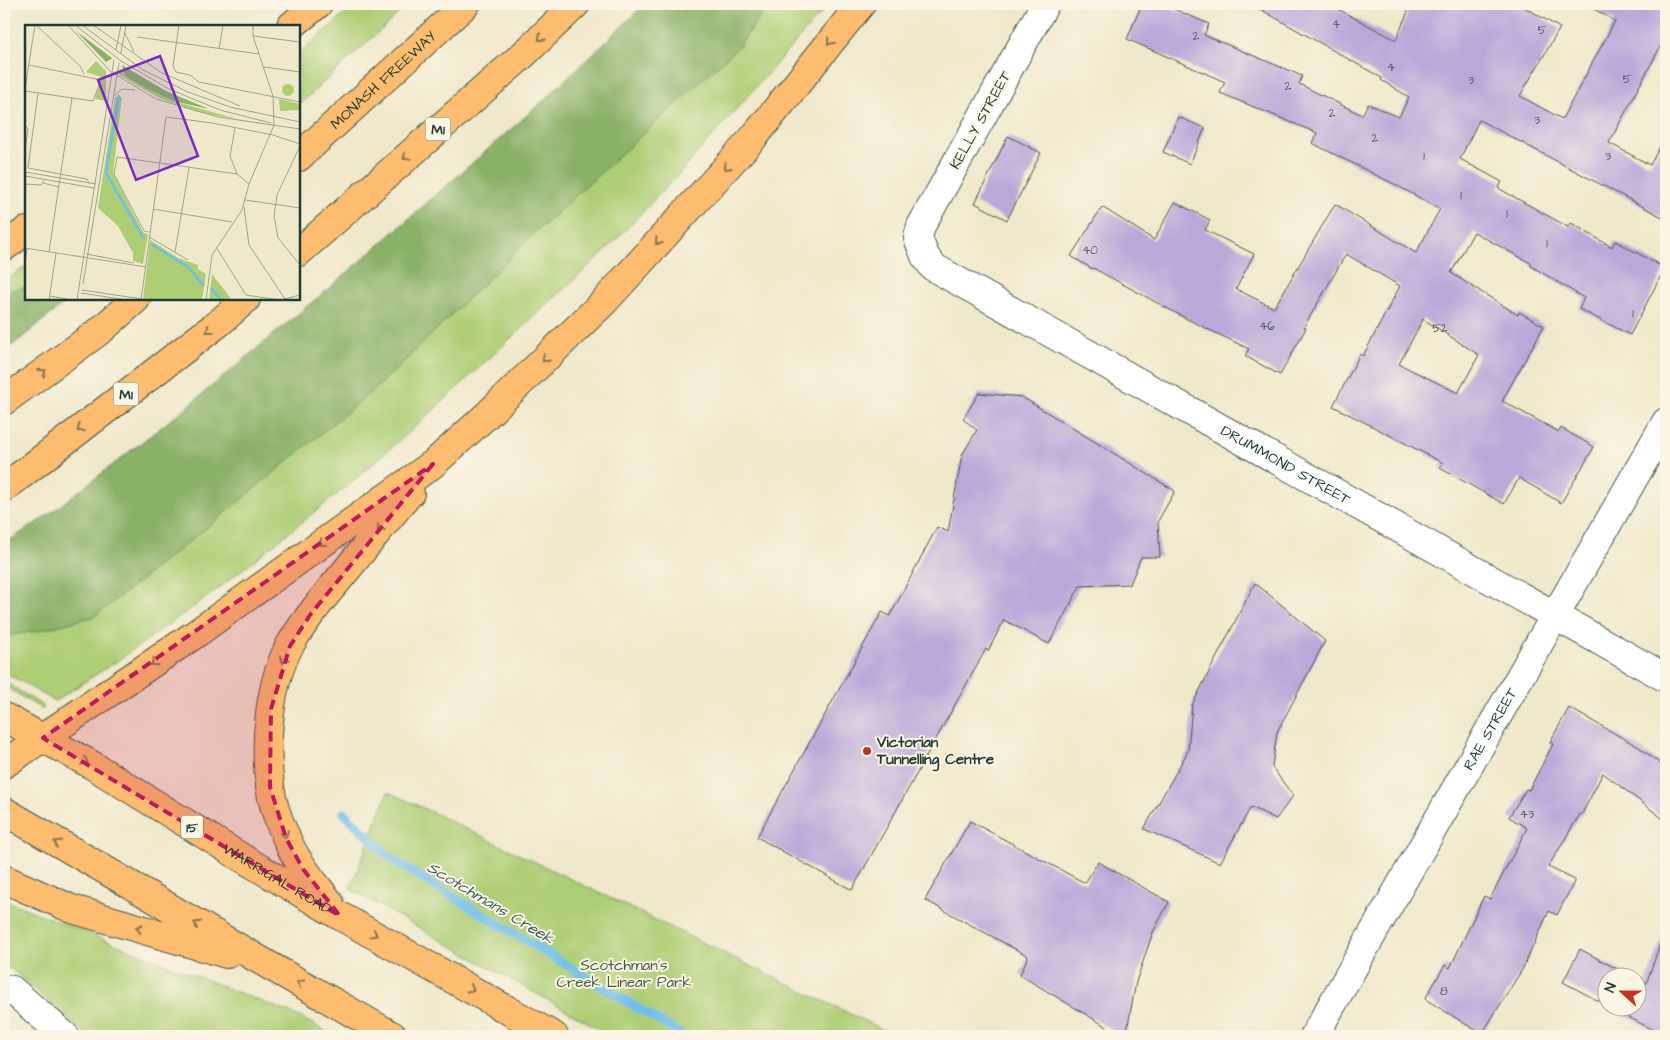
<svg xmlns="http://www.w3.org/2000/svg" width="1670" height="1040" font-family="'Architects Daughter',sans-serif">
	<rect width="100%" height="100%" fill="#fcf5e5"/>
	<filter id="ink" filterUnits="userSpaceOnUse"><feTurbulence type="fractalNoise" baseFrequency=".02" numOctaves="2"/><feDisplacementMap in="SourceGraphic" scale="10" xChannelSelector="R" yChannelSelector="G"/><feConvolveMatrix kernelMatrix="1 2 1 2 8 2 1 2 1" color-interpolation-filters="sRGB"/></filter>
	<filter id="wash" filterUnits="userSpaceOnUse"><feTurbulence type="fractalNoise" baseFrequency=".0096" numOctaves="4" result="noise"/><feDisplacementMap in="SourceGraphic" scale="20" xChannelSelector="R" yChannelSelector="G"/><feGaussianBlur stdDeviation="1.12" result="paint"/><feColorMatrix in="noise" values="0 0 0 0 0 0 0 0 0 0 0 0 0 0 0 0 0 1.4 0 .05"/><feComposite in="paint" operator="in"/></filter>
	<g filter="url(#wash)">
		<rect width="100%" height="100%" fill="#f0e8ca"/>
		<!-- green -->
		<path fill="#aece76" stroke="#668655" d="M 357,4 L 409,4 L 299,105 L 299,53 Z
			M 770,4 L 829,4 L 679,174 L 605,251 L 415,427 L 346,487 L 210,595 L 117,661 L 55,701 L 4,672 L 4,636 L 37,631 L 95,616 L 219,518 L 383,382 L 539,229 L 738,47 Z
			M 26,266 L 26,287 L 4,292 L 4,282 Z
			M 4,681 L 40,704 L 44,708 L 42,710 L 40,708 L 4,686 Z
			M 388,792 L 417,805 L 896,1036 L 612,1036 L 350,889 Z
			M 4,900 L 298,1016 L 334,1036 L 88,1036 L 10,968 L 4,968 Z"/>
		<!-- forest -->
		<path fill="#8ab167" stroke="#54774e" d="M 645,4 L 770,4 L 738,47 L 539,229 L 383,382 L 219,518 L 95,616 L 37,631 L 4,636 L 4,544 L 52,512 L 187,407 L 348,272 L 543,101 Z
			M 26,287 L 26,299 L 70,299 L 4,352 L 4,292 Z"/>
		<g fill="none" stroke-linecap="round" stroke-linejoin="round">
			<!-- stream -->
			<path stroke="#6fbeea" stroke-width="9" d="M 344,813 L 394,861 L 684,1036"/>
		</g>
		<g id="blocks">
			<!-- building -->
			<path fill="#baa8d9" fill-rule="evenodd" d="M 1142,4 L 1162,4 L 1209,24 L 1204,35 L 1302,76 L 1299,84 L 1362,115 L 1368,104 L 1399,117 L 1409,97 L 1381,80 L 1382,78 L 1251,4 L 1328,4 L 1396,40 L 1411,4 L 1519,4 L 1560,28 L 1520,96 L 1562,119 L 1615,21 L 1585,4 L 1666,4 L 1666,36 L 1609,143 L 1650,165 L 1666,135 L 1666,219 L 1479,120 L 1460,159 L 1502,182 L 1498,188 L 1568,227 L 1571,223 L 1612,247 L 1615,241 L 1665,268 L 1630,335 L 1579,309 L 1584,298 L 1531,266 L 1532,264 L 1474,232 L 1451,273 L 1518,315 L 1519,312 L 1544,326 L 1502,401 L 1559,432 L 1561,428 L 1594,447 L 1561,503 L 1519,478 L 1504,504 L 1440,468 L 1443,463 L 1333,406 L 1360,354 L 1363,356 L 1400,286 L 1346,254 L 1304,327 L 1306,328 L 1280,375 L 1245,356 L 1249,349 L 1187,319 L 1093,268 L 1092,269 L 1071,256 L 1102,207 L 1154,240 L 1175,202 L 1210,220 L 1205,230 L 1254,254 L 1236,289 L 1274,308 L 1335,204 L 1416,253 L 1440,209 L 1398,186 L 1312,143 L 1317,133 L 1220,93 L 1225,82 L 1127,39 ZM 1423,319 L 1479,355 L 1458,393 L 1399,364 Z
				M 1178,117 L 1205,128 L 1190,164 L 1163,152 Z
				M 1008,136 L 1041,153 L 1007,220 L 975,203 Z
				M 979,393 L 1022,397 L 1175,491 L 1158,521 L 1160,557 L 1141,557 L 1130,584 L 1080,586 L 1049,644 L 1004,620 L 988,651 L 986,649 L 852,890 L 757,837 L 882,612 L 890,616 L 937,527 L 948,532 L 962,455 L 977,430 L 963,419 Z
				M 1255,583 L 1325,641 L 1277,732 L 1272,767 L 1293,796 L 1276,819 L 1251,807 L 1220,863 L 1144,829 L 1188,751 L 1192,705 Z
				M 1569,708 L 1639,747 L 1666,768 L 1666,821 L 1603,773 L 1582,814 L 1580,814 L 1548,867 L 1575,880 L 1557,915 L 1549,911 L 1523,968 L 1482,1034 L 1425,999 L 1445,965 L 1450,968 L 1484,896 L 1490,899 L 1527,828 L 1509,817 L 1526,789 L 1529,790 L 1553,744 L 1550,742 Z
				M 970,821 L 1085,883 L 1098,862 L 1169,902 L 1153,932 L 1136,982 L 1126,1036 L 1122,1036 L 1020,975 L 1028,956 L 925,900 Z
				M 1663,936 L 1666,936 L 1666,1036 L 1610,1008 L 1638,1008 L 1638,980 L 1646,984 Z
				M 1580,949 L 1634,978 L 1608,978 L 1608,1006 L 1563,982 Z"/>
		</g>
	</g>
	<g filter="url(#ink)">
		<use href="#blocks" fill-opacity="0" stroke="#3e574a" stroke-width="1"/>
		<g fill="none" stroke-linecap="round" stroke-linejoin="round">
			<defs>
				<g id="minor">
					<path id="s1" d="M 1045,4 L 921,226 L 918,238 L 925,256 L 933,267 L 1666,678"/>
					<path d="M 4,989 L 12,990 L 65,1036"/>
					<path id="s2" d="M 1314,1036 L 1666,422"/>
				</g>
				<g id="highway">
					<path d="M 291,26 L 318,4"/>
					<path id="s3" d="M 299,157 L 466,4"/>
					<path d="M 4,247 L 26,231"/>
					<path d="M 299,252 L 524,54 L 576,4"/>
					<path d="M 4,401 L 101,330 L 136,299"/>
					<path d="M 4,488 L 220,322 L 246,299"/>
					<path id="s4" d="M 4,717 L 92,765 L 239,856 L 340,916 L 554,1036"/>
					<path d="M 4,764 L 194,635 L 433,464 L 487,415 L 604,302 L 754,137 L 861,4"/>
					<path d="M 4,811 L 270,966 L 393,1036"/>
					<path d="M 4,879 L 72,909 L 227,954"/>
					<path d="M 330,903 C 314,882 296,862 286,837 C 279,822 272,803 270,786 C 264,743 269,684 290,645 C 304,621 322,599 340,578 C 363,550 386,521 410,493"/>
				</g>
			</defs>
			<!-- minor casing -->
			<use href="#minor" stroke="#3e574a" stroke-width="30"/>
			<!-- highway casing -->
			<use href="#highway" stroke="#3e574a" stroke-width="30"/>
			<!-- minor -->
			<use href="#minor" stroke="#fff" stroke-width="28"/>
			<!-- highway -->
			<use href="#highway" stroke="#fdbc70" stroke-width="28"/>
		</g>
		<!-- one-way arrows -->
		<defs><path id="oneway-chevron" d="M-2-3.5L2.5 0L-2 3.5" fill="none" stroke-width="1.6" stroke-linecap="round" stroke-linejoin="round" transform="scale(1.25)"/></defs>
		<g stroke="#83764f">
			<use href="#oneway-chevron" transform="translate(541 38) rotate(136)"/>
			<use href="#oneway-chevron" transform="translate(830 42) rotate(129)"/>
			<use href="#oneway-chevron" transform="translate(406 157) rotate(139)"/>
			<use href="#oneway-chevron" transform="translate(727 167) rotate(132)"/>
			<use href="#oneway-chevron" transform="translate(658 242) rotate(132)"/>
			<use href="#oneway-chevron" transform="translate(209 330) rotate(142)"/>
			<use href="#oneway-chevron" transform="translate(545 359) rotate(136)"/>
			<use href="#oneway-chevron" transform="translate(43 372) rotate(-36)"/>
			<use href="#oneway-chevron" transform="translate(80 429) rotate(142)"/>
			<use href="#oneway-chevron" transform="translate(380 529) rotate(129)"/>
			<use href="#oneway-chevron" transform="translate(322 543) rotate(144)"/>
			<use href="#oneway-chevron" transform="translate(284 660) rotate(112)"/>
			<use href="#oneway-chevron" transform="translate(154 663) rotate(146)"/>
			<use href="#oneway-chevron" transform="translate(85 762) rotate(29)"/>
			<use href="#oneway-chevron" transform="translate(285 834) rotate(68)"/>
			<use href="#oneway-chevron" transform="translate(57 843) rotate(-150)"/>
			<use href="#oneway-chevron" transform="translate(197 924) rotate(-150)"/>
			<use href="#oneway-chevron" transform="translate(139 928) rotate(-164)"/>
			<use href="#oneway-chevron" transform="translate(374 934) rotate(29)"/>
			<use href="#oneway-chevron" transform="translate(300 983) rotate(-151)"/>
			<use href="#oneway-chevron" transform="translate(471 989) rotate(30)"/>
		</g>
	</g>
	<!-- marked area -->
	<path fill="#c2185b" fill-opacity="0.2" stroke="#c2185b" stroke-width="4" stroke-dasharray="10 6" stroke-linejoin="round" d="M 433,464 L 310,615 L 290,646 L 271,709 L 270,787 L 286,838 L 303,869 L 340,916 L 43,738 Z"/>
	<!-- markers -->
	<circle fill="#c8321e" stroke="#fcf5e5" stroke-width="2" cx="867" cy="751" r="5"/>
	<g text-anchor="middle" stroke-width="4" stroke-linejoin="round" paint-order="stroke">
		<!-- number labels -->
		<g font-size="12" fill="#46585d">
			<text x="1336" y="28">4</text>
			<text x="1542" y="34">5</text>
			<text x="1196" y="40">2</text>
			<text x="1391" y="71">4</text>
			<text x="1627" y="83">5</text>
			<text x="1471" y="84">3</text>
			<text x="1288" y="90">2</text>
			<text x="1332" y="117">2</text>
			<text x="1537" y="124">3</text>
			<text x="1375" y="142">2</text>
			<text x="1424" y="160">1</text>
			<text x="1608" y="160">3</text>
			<text x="1461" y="199">1</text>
			<text x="1507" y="217">1</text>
			<text x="1547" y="247">1</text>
			<text x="1090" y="254">40</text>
			<text x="1633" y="317">1</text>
			<text x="1267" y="330">46</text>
			<text x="1440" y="332">52</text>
			<text x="1527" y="818">43</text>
			<text x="1444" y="995">8</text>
		</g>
		<!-- shield labels -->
		<g fill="#fcf5e5" stroke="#617469" stroke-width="1">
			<rect x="425.5" y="117.5" width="25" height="23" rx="4"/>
			<rect x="113.5" y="382.5" width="25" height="23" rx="4"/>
			<rect x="181" y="815.5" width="22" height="23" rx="4"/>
		</g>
		<g font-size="14" font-weight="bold" fill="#1f3d34">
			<text x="438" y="134">M1</text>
			<text x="126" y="399">M1</text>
			<text x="192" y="832">15</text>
		</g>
		<!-- street labels -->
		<g font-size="15" fill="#1f3d34" stroke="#fcf5e5">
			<text dy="5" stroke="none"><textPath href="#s3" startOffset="114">MONASH FREEWAY</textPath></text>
			<text transform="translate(980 120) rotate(-61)" y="5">KELLY STREET</text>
			<text dy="5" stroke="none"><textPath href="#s1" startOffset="704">DRUMMOND STREET</textPath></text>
			<text dy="5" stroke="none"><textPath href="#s2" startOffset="354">RAE STREET</textPath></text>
			<text dy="5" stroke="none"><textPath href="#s4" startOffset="318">WARRIGAL ROAD</textPath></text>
		</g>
		<!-- poi labels -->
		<g font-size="15" font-weight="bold" fill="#1f3d34" stroke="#fcf5e5" text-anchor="start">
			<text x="877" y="747">Victorian<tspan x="877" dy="17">Tunnelling Centre</tspan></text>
		</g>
		<!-- park labels -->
		<g font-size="15" fill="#3c5a41" stroke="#fcf5e5">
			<text x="624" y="970">Scotchman's<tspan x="624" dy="17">Creek Linear Park</tspan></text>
		</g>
		<!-- water labels -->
		<g font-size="16" font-style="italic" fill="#335d62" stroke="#fcf5e5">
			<text transform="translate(491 902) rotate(31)" y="6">Scotchmans Creek</text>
		</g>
	</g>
	<!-- overview -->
	<g transform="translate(25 25)">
		<rect width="275" height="275" fill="#f0e8ca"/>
		<path d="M 71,36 L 81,46 L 81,76 L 70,74 L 76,52 L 61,47 ZM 96,39 L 95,46 L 97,44 L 100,51 L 149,76 L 215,95 L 173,87 L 134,73 L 94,50 ZM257 65a6 6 0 1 1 12 0a6 6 0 1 1-12 0ZM 90,72 L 97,72 L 88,148 L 118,207 L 123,210 L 118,239 L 108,236 L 108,228 L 93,201 L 73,183 ZM 254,74 L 275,79 L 275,85 L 255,86 ZM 125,215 L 153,233 L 173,240 L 173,244 L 181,249 L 177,275 L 118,275 ZM 187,249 L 207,275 L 184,275 Z" fill="#aece76"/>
		<path d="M 51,6 L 87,33 L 86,34 L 81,37 ZM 97,40 L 141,66 L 184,84 L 149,76 L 121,63 L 100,51 Z" fill="#8ab167"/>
		<path fill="none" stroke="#6fbeea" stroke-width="2.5" d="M 94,70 L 81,148 L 119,214M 126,219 L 163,242 L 179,261M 186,263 L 196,275"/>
		<path fill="none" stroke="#9ca48e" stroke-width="1" d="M 11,0 L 55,41 L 59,49M 43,0 L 85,46 L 131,74 L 193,92 L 275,104M 50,0 L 96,36 L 144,64 L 195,85 L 246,98M 57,0 L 118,45 L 163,67 L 205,82 L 275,97M 68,0 L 137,48 L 215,81M 154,0 L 148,41 L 151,47 L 165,50 L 174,57 L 275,77M 100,8 L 109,27M 228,11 L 275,17M 112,12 L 234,29M 194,24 L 198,0M 91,25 L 96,0M 96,28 L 101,0M 239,42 L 275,47M 0,64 L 10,0M 0,66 L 68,76 L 76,55 L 4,40M 13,68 L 3,143 L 62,154 L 64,158M 89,71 L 97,64 L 110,65M 0,100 L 3,104 L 0,125M 210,103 L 205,131 L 212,149M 275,121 L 252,170 L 249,191 L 253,213 L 275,240M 0,147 L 71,159M 0,151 L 69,163M 18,158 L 34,162M 0,159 L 16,160 L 19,155M 220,175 L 275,183M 219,182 L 224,220 L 260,274M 128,184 L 207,197M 124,207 L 119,206 L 89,149 L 92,132 L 212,149 L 224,159M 124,212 L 163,235M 191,222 L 221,270 L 254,275M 0,223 L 121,242M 24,227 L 47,73M 150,227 L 164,143M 61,229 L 109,238M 0,239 L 2,223M 58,259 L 94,38M 57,265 L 117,274M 56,268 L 102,275M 25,271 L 47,275M 259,274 L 275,270M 24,275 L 31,228M 52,275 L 89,35M 116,275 L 141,92 L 187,98 L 248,110 L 275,119M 181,275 L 187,230 L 217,185 L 224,159 L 249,100 L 248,71 L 228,11 L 228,0"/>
		<path fill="#7b2cbf" fill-opacity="0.15" stroke="#7b2cbf" stroke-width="2.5" d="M 135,31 L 173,131 L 111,155 L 73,55 Z"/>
		<rect width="275" height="275" fill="none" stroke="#1f3d34" stroke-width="2.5"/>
	</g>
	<!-- margin -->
	<rect width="1670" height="1040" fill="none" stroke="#fcf5e5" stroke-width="20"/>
	<!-- north arrow -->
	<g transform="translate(1622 992) rotate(291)"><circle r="24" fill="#fcf5e5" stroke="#a4ab9e"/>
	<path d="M0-4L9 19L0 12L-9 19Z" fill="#c8321e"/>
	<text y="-8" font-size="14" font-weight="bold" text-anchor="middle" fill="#1f3d34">N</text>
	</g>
</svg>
